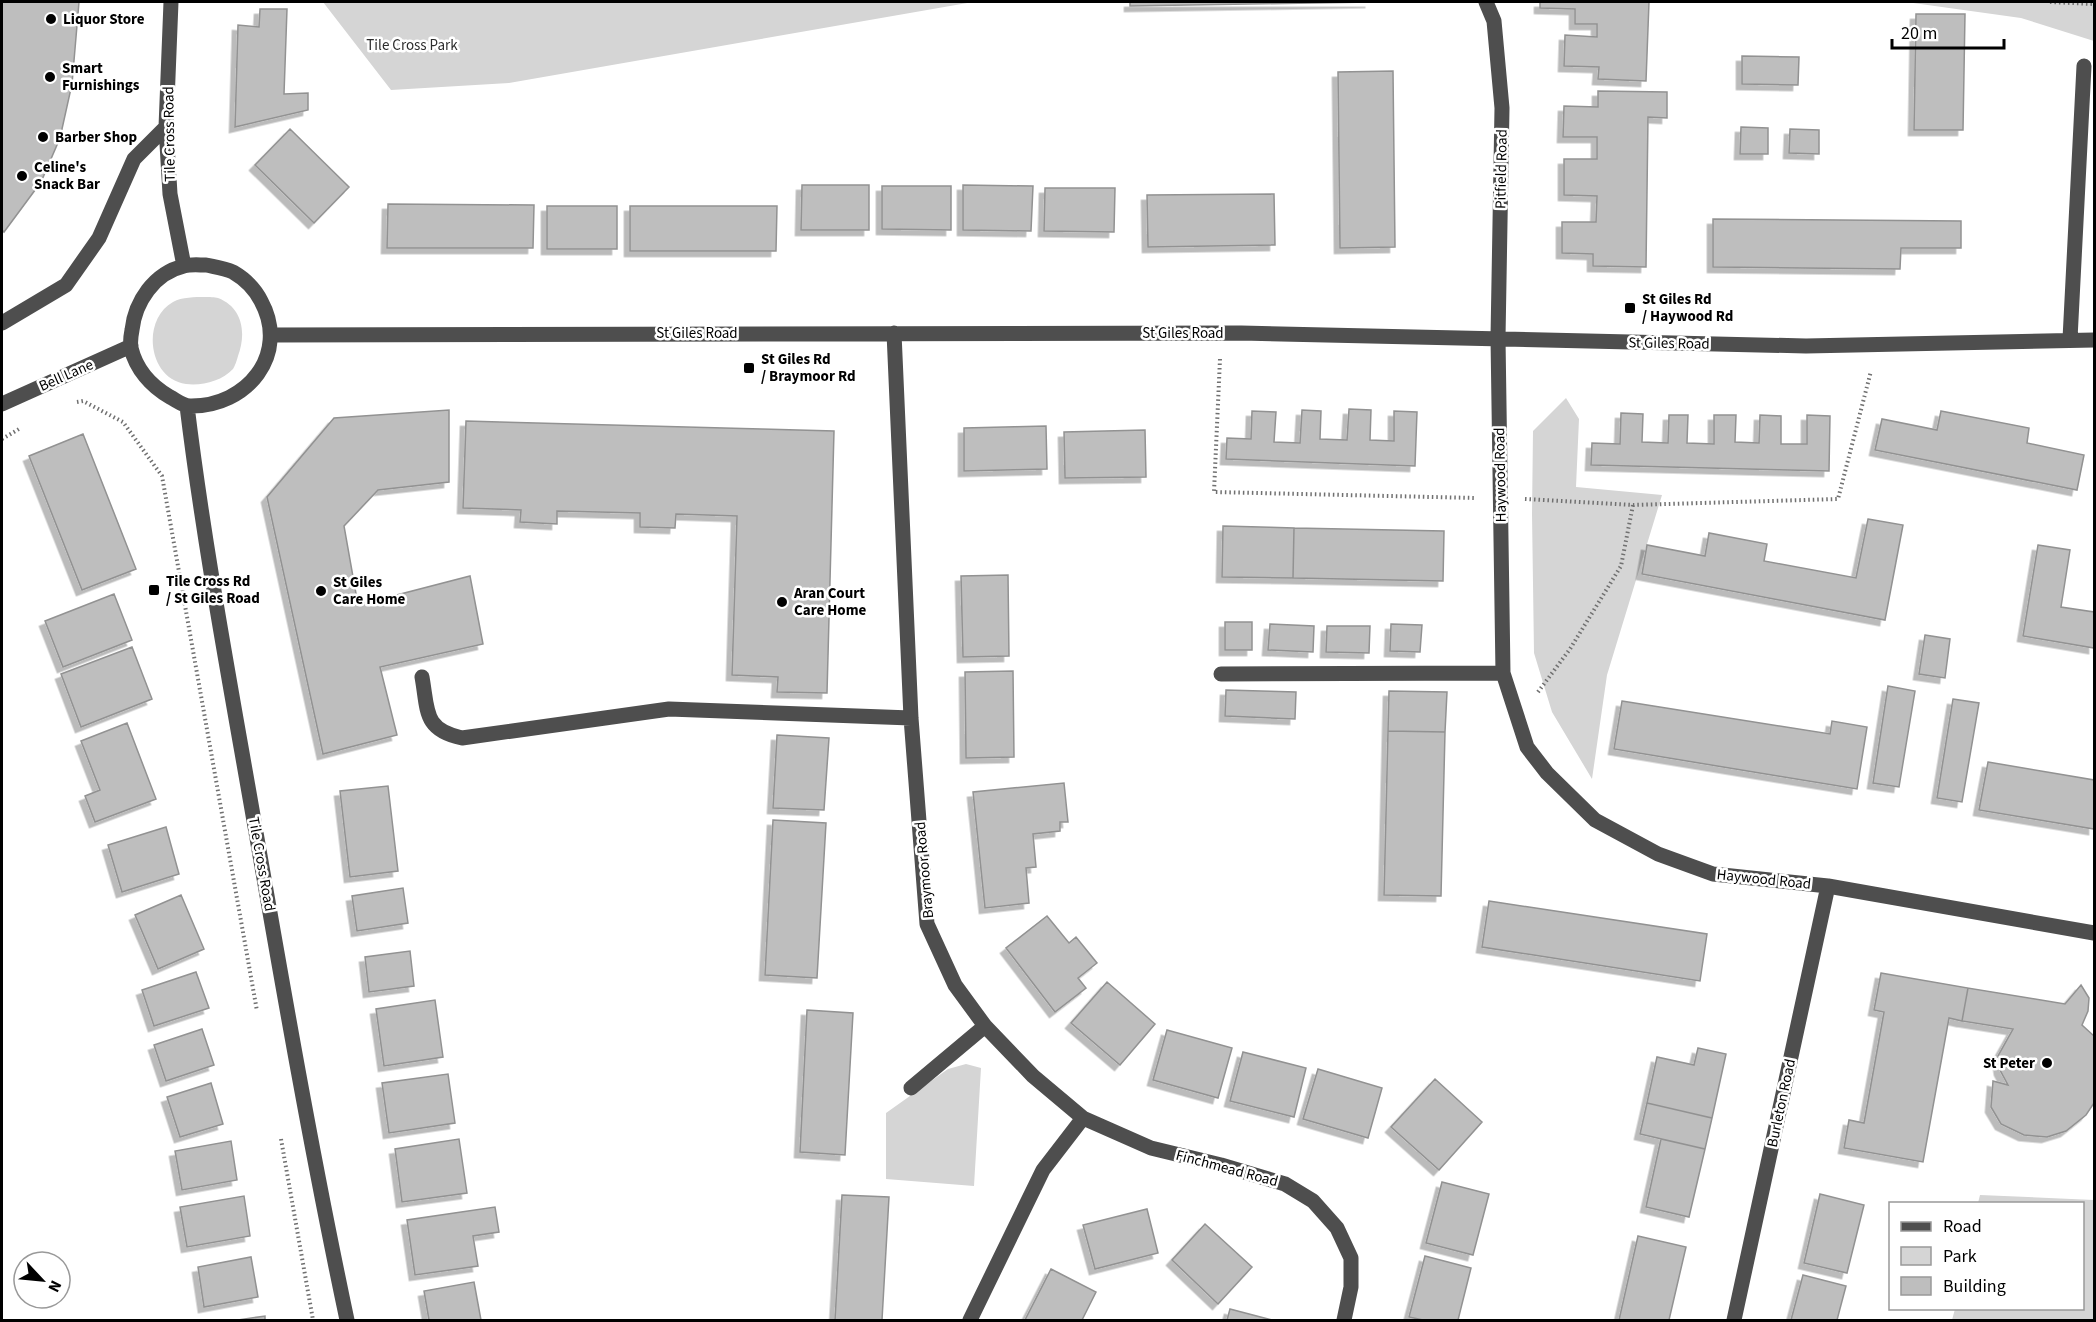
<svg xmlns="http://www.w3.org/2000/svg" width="2096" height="1322" font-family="'Source Sans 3',sans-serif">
	<defs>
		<filter id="shadow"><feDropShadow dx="-5.5" dy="5.5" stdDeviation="0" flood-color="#0004"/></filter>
	</defs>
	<rect width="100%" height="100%" fill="#fff"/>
	<!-- green -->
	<path fill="#d5d5d5" d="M 323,2 L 973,2 L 509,83 L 391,90 Z
		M 1906,2 L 2094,2 L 2094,41 L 2021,18 Z
		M 205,297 C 209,297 215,297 218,298 C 244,308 246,335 238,356 C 237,360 235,366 233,369 C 222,381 202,386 186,384 C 148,379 141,320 173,302 C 182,297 195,297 205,297 Z
		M 1566,398 L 1579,419 L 1576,487 L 1662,495 L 1607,675 L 1592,779 L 1552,712 L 1534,653 L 1532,514 L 1533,431 Z
		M 966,1064 L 981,1068 L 974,1186 L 886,1179 L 886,1113 L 948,1069 Z
		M 1980,1195 L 2094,1200 L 2094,1320 L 1952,1320 L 1955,1309 L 2082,1308 L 2082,1204 L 1978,1203 Z"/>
	<!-- building -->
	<path fill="#bebebe" stroke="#929292" stroke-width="1.5" filter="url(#shadow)" d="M 2,2 L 79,2 L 72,84 L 60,138 L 41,182 L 4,232 L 2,230 Z
		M 1130,2 L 1371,2 L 1130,6 Z
		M 1540,2 L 1649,2 L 1646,81 L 1598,79 L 1599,67 L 1564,66 L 1565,35 L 1597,37 L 1597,24 L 1575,24 L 1575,9 L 1540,8 Z
		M 260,9 L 287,9 L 284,94 L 308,93 L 308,110 L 235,127 L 238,25 L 259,27 Z
		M 1916,14 L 1965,14 L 1963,130 L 1914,130 Z
		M 1742,56 L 1799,57 L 1798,85 L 1742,84 Z
		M 1393,71 L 1395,247 L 1340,248 L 1338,72 Z
		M 1598,91 L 1667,92 L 1667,118 L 1648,117 L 1646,267 L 1593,266 L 1593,254 L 1562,253 L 1562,222 L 1596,222 L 1597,196 L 1564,195 L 1564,159 L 1597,159 L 1597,137 L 1563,137 L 1564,106 L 1598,107 Z
		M 1741,127 L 1768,128 L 1768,154 L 1740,154 Z
		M 290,129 L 349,187 L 314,223 L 255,165 Z
		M 1790,129 L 1819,130 L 1819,154 L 1789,153 Z
		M 802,185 L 869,185 L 869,230 L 801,230 Z
		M 963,185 L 1033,186 L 1031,231 L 963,230 Z
		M 882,186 L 951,186 L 951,230 L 882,229 Z
		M 1045,188 L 1115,188 L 1114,232 L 1044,231 Z
		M 1274,194 L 1275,245 L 1148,247 L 1147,195 Z
		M 388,204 L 534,205 L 533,248 L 387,248 Z
		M 547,206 L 617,206 L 617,249 L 547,249 Z
		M 630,206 L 777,206 L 776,251 L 630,251 Z
		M 1713,219 L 1961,221 L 1961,248 L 1901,248 L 1900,269 L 1713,267 Z
		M 1349,409 L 1371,410 L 1370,440 L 1394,441 L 1394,411 L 1417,412 L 1415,466 L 1226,459 L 1227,438 L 1251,439 L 1252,411 L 1276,412 L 1274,442 L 1300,443 L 1302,410 L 1321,411 L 1320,439 L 1347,440 Z
		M 449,410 L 449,482 L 378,490 L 344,526 L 358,605 L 470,576 L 483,644 L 380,667 L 397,735 L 323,754 L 267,497 L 334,418 Z
		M 1941,411 L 2029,428 L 2027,443 L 2084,455 L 2077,490 L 1875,450 L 1882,419 L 1937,430 Z
		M 1621,413 L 1643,414 L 1642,442 L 1668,443 L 1669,415 L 1688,415 L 1687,443 L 1714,444 L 1714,415 L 1736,415 L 1735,442 L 1759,443 L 1760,415 L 1781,416 L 1781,444 L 1807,444 L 1807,415 L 1830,416 L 1829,471 L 1591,465 L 1592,443 L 1620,444 Z
		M 466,421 L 834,431 L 827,693 L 777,692 L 778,677 L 732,675 L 737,516 L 676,514 L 675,528 L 640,527 L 640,513 L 557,511 L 557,524 L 520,522 L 521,510 L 463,508 Z
		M 1046,426 L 1047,469 L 964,471 L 964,428 Z
		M 1145,430 L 1146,477 L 1065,478 L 1064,432 Z
		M 83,434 L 136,569 L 82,590 L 29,456 Z
		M 1868,519 L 1903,525 L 1885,620 L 1642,574 L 1647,545 L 1705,556 L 1709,533 L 1767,544 L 1764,561 L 1856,578 Z
		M 1223,526 L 1294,528 L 1293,578 L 1222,577 Z
		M 1294,528 L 1444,531 L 1443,581 L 1293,578 Z
		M 2038,545 L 2070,550 L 2061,607 L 2094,612 L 2094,648 L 2023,636 Z
		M 1008,575 L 1009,656 L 963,657 L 961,576 Z
		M 114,594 L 132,640 L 63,667 L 45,621 Z
		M 1225,622 L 1252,622 L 1252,650 L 1225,650 Z
		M 1270,624 L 1314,626 L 1313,652 L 1268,650 Z
		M 1391,624 L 1422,625 L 1420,652 L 1390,651 Z
		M 1327,626 L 1370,626 L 1369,653 L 1326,652 Z
		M 1925,635 L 1950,639 L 1945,678 L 1919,674 Z
		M 132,647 L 152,699 L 81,727 L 61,674 Z
		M 1013,671 L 1014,757 L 966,758 L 965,672 Z
		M 1888,686 L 1915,691 L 1899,787 L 1873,783 Z
		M 1226,690 L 1296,692 L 1295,719 L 1225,716 Z
		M 1389,691 L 1447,692 L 1445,732 L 1388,731 Z
		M 1953,699 L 1979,703 L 1962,802 L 1937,798 Z
		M 1622,701 L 1830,734 L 1832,721 L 1867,727 L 1857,789 L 1614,749 Z
		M 127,723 L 156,799 L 95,822 L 85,796 L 100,790 L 81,741 Z
		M 1388,731 L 1445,732 L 1441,896 L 1384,895 Z
		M 777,735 L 829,738 L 824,810 L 773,808 Z
		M 1988,762 L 2094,780 L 2094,829 L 1979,810 Z
		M 1064,783 L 1068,822 L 1060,822 L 1060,831 L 1033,834 L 1036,867 L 1026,868 L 1029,903 L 985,908 L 973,792 Z
		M 388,786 L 398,871 L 350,877 L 340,791 Z
		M 773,820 L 826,823 L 817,978 L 765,975 Z
		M 166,827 L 179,874 L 122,892 L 108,845 Z
		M 403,888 L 408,923 L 357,931 L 352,896 Z
		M 181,895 L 204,949 L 158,969 L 135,915 Z
		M 1489,901 L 1707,934 L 1700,981 L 1482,947 Z
		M 1047,916 L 1069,943 L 1076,937 L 1097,963 L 1078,978 L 1086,988 L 1055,1012 L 1006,948 Z
		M 410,951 L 414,986 L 369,992 L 365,957 Z
		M 196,972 L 209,1008 L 154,1026 L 142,990 Z
		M 1881,973 L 1968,988 L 1962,1021 L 1949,1018 L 1923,1162 L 1844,1148 L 1849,1120 L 1864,1123 L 1884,1012 L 1874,1010 Z
		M 1107,982 L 1155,1024 L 1120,1065 L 1071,1023 Z
		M 2081,985 L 2089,998 L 2088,1011 L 2082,1025 L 2094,1036 L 2094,1103 L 2086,1115 L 2066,1131 L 2047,1137 L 2024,1135 L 2001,1124 L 1991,1107 L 1993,1081 L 2008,1085 L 2000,1070 L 1998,1056 L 2013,1029 L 1962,1021 L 1968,988 L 2065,1004 Z
		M 435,1000 L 443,1057 L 384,1066 L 376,1009 Z
		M 807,1010 L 853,1013 L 845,1155 L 800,1152 Z
		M 202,1029 L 214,1065 L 166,1081 L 154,1045 Z
		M 1167,1030 L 1232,1048 L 1218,1098 L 1153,1080 Z
		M 1698,1048 L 1726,1054 L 1712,1118 L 1647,1103 L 1657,1057 L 1694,1065 Z
		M 1243,1052 L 1306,1068 L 1294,1117 L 1230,1101 Z
		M 1318,1069 L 1382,1088 L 1368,1138 L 1303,1119 Z
		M 448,1074 L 455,1123 L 389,1133 L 382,1083 Z
		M 1435,1079 L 1482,1122 L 1439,1170 L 1391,1127 Z
		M 211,1083 L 223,1124 L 180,1137 L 167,1097 Z
		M 1647,1103 L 1712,1118 L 1705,1149 L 1640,1134 Z
		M 459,1139 L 467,1193 L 402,1202 L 395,1149 Z
		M 1661,1139 L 1705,1149 L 1689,1217 L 1646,1207 Z
		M 231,1141 L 237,1180 L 182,1190 L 175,1151 Z
		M 1442,1182 L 1489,1194 L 1473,1255 L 1426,1243 Z
		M 1820,1194 L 1864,1205 L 1847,1273 L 1804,1263 Z
		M 842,1195 L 889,1197 L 882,1320 L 835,1320 Z
		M 244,1196 L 250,1236 L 187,1247 L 180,1207 Z
		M 495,1207 L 499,1232 L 473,1236 L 478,1266 L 415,1275 L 407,1220 Z
		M 1147,1209 L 1158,1253 L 1095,1269 L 1083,1225 Z
		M 1205,1224 L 1252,1267 L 1218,1304 L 1172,1260 Z
		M 1638,1236 L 1686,1247 L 1669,1320 L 1619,1320 Z
		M 1425,1256 L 1471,1268 L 1458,1320 L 1423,1320 L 1409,1317 Z
		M 251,1257 L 258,1297 L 204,1307 L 198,1267 Z
		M 1051,1269 L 1096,1292 L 1082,1320 L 1025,1320 Z
		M 1803,1275 L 1846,1286 L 1837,1320 L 1791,1320 Z
		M 474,1282 L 481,1320 L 429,1320 L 424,1291 Z
		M 1230,1309 L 1272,1320 L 1227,1320 Z
		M 265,1316 L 265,1320 L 238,1320 Z"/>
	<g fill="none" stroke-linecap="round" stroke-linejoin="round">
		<!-- path -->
		<path stroke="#707070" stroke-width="4" stroke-dasharray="1.5 3" stroke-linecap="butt" d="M 2050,2 L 2094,4
			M 1220,359 L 1214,492 L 1476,498
			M 77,402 L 83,401 L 123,422 L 162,476 L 257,1011
			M 2,439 L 19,429
			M 1525,499 L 1633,505 L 1838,499 L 1871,371
			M 1538,692 L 1570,649 L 1621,566 L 1633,505
			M 281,1139 L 313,1320"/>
		<!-- minor -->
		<path stroke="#4e4e4e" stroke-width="15" d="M 171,2 L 166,127 L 170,194 L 184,266
			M 1486,2 L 1494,21 L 1502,108 L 1498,338 L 1503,673 L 1527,747 L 1547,773 L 1595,820 L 1658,854 L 1713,874 L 1828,886 L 2094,933
			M 206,265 C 215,267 224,268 233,272 C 245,279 255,289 261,301 C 290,354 247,407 190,406 C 183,406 176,400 170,397 C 151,386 136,369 131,348 C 130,342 131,335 132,330 C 135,302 154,273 184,266 C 190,264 199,265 206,265 Z
			M 2,323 L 66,285 L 99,238 L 134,159 L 166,127
			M 894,333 L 911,718 L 927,924 L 955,985 L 985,1026 L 1033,1076 L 1083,1118 L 1043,1170 L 970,1320
			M 271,335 L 1241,333 L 1806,346 L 2094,340
			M 2070,339 L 2084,66
			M 2,404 L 131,346
			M 187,406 C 204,545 230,683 254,821 C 283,988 312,1155 347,1320
			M 1221,674 L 1503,673
			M 422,677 C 428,710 423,730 462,738 L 669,709 L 911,718
			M 911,1088 L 985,1026
			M 1083,1118 L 1151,1148 L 1221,1165 L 1285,1184 L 1313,1201 L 1337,1228 L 1351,1258 L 1351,1287 L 1344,1320
			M 1734,1320 L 1828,886"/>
	</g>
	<!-- markers -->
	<g fill="#000" stroke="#fff" stroke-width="2">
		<circle cx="51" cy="19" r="6"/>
		<circle cx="50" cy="77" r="6"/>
		<circle cx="43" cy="137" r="6"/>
		<circle cx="22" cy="176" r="6"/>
		<rect x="1624" y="302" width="12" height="12" rx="3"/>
		<rect x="743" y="362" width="12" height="12" rx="3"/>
		<rect x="148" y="584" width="12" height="12" rx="3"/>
		<circle cx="321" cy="591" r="6"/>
		<circle cx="782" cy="602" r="6"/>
		<circle cx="2047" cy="1063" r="6"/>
	</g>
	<g text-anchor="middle" stroke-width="5" stroke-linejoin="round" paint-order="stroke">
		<!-- poi labels -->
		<g font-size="15" font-weight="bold" fill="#000" stroke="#fff" text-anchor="start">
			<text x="63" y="24">Liquor Store</text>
			<text x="62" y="73">Smart<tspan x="62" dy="17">Furnishings</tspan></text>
			<text x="55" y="142">Barber Shop</text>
			<text x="34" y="172">Celine's<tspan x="34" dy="17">Snack Bar</tspan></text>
			<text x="1642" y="304">St Giles Rd<tspan x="1642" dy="17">/ Haywood Rd</tspan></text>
			<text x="761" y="364">St Giles Rd<tspan x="761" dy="17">/ Braymoor Rd</tspan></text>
			<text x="166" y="586">Tile Cross Rd<tspan x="166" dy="17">/ St Giles Road</tspan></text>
			<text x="333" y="587">St Giles<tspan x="333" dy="17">Care Home</tspan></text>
			<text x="794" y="598">Aran Court<tspan x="794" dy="17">Care Home</tspan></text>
			<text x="2035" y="1068" text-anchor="end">St Peter</text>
		</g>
		<!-- park labels -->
		<g font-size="15" fill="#2c2c2c" stroke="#fff">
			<text x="412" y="50">Tile Cross Park</text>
		</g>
		<!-- street labels -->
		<g font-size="15" fill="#000" stroke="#fff">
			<text transform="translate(169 134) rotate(-91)" y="5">Tile Cross Road</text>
			<text transform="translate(1501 169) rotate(-89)" y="5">Pitfield Road</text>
			<text x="697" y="338">St Giles Road</text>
			<text x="1183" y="338">St Giles Road</text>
			<text transform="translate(1669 343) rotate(1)" y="5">St Giles Road</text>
			<text transform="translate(66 375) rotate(-24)" y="5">Bell Lane</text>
			<text transform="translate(1500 475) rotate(-91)" y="5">Haywood Road</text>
			<text transform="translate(262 864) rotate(80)" y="5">Tile Cross Road</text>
			<text transform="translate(924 870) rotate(-95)" y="5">Braymoor Road</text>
			<text transform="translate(1764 879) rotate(6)" y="5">Haywood Road</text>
			<text transform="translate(1781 1103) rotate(-78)" y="5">Burleton Road</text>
			<text transform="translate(1227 1168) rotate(15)" y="5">Finchmead Road</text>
		</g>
	</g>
	<!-- border -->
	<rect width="2096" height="1322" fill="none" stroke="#000000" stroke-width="6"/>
	<!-- legend -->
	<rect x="1889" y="1202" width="195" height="108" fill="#ffffff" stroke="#999999" stroke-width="1.5"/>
	<rect x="1901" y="1222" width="30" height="9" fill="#4e4e4e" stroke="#999999" stroke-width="1.5"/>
	<text x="1943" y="1232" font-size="18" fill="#000000">Road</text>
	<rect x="1901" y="1247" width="30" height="18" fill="#d5d5d5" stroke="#999999" stroke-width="1.5"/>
	<text x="1943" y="1262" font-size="18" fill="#000000">Park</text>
	<rect x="1901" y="1277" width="30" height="18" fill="#bebebe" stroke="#999999" stroke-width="1.5"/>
	<text x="1943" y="1292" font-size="18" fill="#000000">Building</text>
	<!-- north arrow -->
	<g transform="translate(42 1280) rotate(116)"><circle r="28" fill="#ffffff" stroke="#999999" stroke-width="1.5"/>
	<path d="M0-4.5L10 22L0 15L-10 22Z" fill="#000000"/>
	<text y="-9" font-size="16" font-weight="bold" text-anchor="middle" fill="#000000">N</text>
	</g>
	<!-- scale -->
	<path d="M1892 39v9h112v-9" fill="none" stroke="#000000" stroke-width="3"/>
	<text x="1901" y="39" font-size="18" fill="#000000" stroke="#ffffff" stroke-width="4.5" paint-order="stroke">20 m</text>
</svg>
